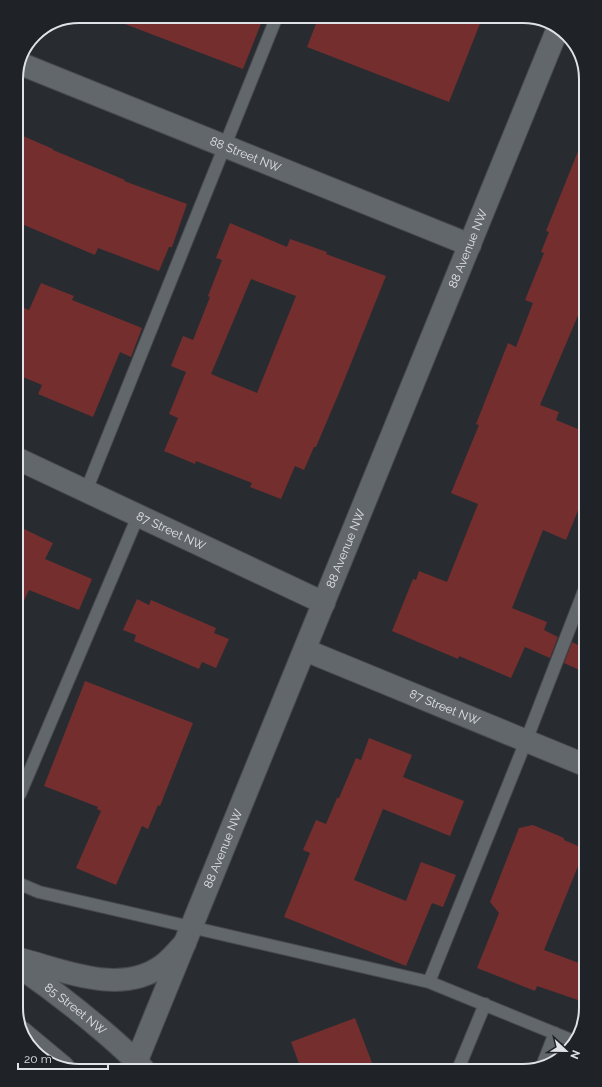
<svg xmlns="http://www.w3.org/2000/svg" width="602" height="1087" font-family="Raleway,sans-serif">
	<rect width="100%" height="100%" fill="#282c31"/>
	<!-- building -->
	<path fill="#742e2e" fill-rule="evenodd" d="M 109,16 L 264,16 L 243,69 L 109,18 Z
		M 319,16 L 483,16 L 449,102 L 307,47 Z
		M 16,133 L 53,149 L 53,150 L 125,180 L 124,181 L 187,204 L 172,247 L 169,247 L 159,271 L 98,248 L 95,255 L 17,222 Z
		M 581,144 L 582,306 L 540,405 L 559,412 L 556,420 L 583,431 L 583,498 L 566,540 L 543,530 L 512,608 L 547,622 L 544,630 L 558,637 L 550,658 L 525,647 L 511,678 L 459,656 L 458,659 L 392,631 L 413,579 L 416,580 L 419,571 L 447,582 L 478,504 L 451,493 L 479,425 L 476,424 L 508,343 L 516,347 L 533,303 L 525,300 L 544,253 L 541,252 L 549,232 L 546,231 Z
		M 230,223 L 287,247 L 290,239 L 327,252 L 326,254 L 386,276 L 341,388 L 316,447 L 314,447 L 304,470 L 295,466 L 281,499 L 250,487 L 252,483 L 196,461 L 195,464 L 164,451 L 178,418 L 169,414 L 186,372 L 171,366 L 183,336 L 193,340 L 210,297 L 208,296 L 222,260 L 216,258 ZM 251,279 L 296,296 L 257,393 L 211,374 Z
		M 41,283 L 74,296 L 72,300 L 142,328 L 131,357 L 120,352 L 93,417 L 38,394 L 42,385 L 18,375 L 17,305 L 29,310 Z
		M 18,526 L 53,543 L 45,559 L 92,579 L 79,610 L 29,590 L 19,611 Z
		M 137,599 L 149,605 L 151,600 L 216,628 L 214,633 L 229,639 L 216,668 L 202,662 L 199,669 L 134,641 L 136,635 L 123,630 Z
		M 572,642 L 584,648 L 584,672 L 564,663 Z
		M 85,681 L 193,723 L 160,806 L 158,805 L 148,829 L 142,826 L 116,885 L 76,868 L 101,811 L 97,809 L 98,807 L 44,786 Z
		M 369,738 L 412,755 L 403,777 L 464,801 L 450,836 L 383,809 L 354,880 L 406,901 L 421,862 L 456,875 L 443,907 L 432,903 L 406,966 L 284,917 L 310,853 L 303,850 L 316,820 L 326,824 L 337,798 L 339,798 L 356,758 L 361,760 Z
		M 533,825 L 564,838 L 564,840 L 585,849 L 544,950 L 579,963 L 578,966 L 586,969 L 586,979 L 578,1000 L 537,986 L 535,991 L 477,968 L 499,913 L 490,902 L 519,828 Z
		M 355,1018 L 374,1068 L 301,1069 L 291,1042 Z"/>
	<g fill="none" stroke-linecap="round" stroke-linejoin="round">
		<defs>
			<path id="lane" d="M 86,491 L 277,16
				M 20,794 L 138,516
				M 20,884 L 39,892 L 429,982 L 576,1042
				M 429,982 L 526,741 L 584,591
				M 542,1066 L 555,1033
				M 459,1067 L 485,1004"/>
			<g id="street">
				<path id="s1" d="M 21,64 L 470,245"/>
				<path id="s2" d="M 18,459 L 324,603"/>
				<path id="s3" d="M 305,650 L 585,765"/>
				<path id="s4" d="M 133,1070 L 558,28"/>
			</g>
			<g id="secondary">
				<path d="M 20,959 C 66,971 121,996 163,965 C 171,959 178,950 185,943"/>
				<path id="s5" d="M 21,968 C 50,988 77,1009 104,1032 C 118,1044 132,1056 144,1070"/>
				<path d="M 21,1032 L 63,1067"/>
			</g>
		</defs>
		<!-- lane casing -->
		<use href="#lane" stroke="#474a4e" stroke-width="14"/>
		<!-- street casing -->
		<use href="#street" stroke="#474a4e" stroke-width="24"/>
		<!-- secondary casing -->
		<use href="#secondary" stroke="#474a4e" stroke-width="24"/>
		<!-- lane -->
		<use href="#lane" stroke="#62676c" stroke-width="12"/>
		<!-- street -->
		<use href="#street" stroke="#62676c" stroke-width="22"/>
		<!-- secondary -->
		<use href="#secondary" stroke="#62676c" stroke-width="22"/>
	</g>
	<g text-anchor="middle" stroke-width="3" stroke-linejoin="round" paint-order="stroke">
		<!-- street labels -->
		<g font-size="12" fill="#e0e2e5" stroke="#1f2327">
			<text dy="4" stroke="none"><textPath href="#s1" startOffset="242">88 Street NW</textPath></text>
			<text dy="4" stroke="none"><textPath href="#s4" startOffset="887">88 Avenue NW</textPath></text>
			<text dy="4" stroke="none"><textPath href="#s2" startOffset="169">87 Street NW</textPath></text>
			<text dy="4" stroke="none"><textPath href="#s4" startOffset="563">88 Avenue NW</textPath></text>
			<text dy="4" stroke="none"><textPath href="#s3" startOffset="151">87 Street NW</textPath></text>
			<text dy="4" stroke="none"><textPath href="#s4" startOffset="239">88 Avenue NW</textPath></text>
			<text dy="4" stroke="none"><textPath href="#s5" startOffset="68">85 Street NW</textPath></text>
		</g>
	</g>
	<!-- crop -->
	<path d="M0 0H602V1087H0ZM79 23H523A56 56 0 0 1 579 79V1008A56 56 0 0 1 523 1064H79A56 56 0 0 1 23 1008V79A56 56 0 0 1 79 23Z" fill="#1f2327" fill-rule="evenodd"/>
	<path fill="none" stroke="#e0e2e5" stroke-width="2" d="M79 23H523A56 56 0 0 1 579 79V1008A56 56 0 0 1 523 1064H79A56 56 0 0 1 23 1008V79A56 56 0 0 1 79 23Z"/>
	<!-- north arrow -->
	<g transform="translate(566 1051) rotate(112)" stroke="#1f2327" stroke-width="3" paint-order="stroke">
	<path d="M0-3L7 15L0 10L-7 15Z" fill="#e0e2e5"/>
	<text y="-6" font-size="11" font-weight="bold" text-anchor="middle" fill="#e0e2e5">N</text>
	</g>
	<!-- scale -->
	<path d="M18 1063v6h90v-6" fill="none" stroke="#e0e2e5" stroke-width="2"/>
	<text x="24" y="1063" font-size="12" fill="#e0e2e5" stroke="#1f2327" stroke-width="3" paint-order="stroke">20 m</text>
</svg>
